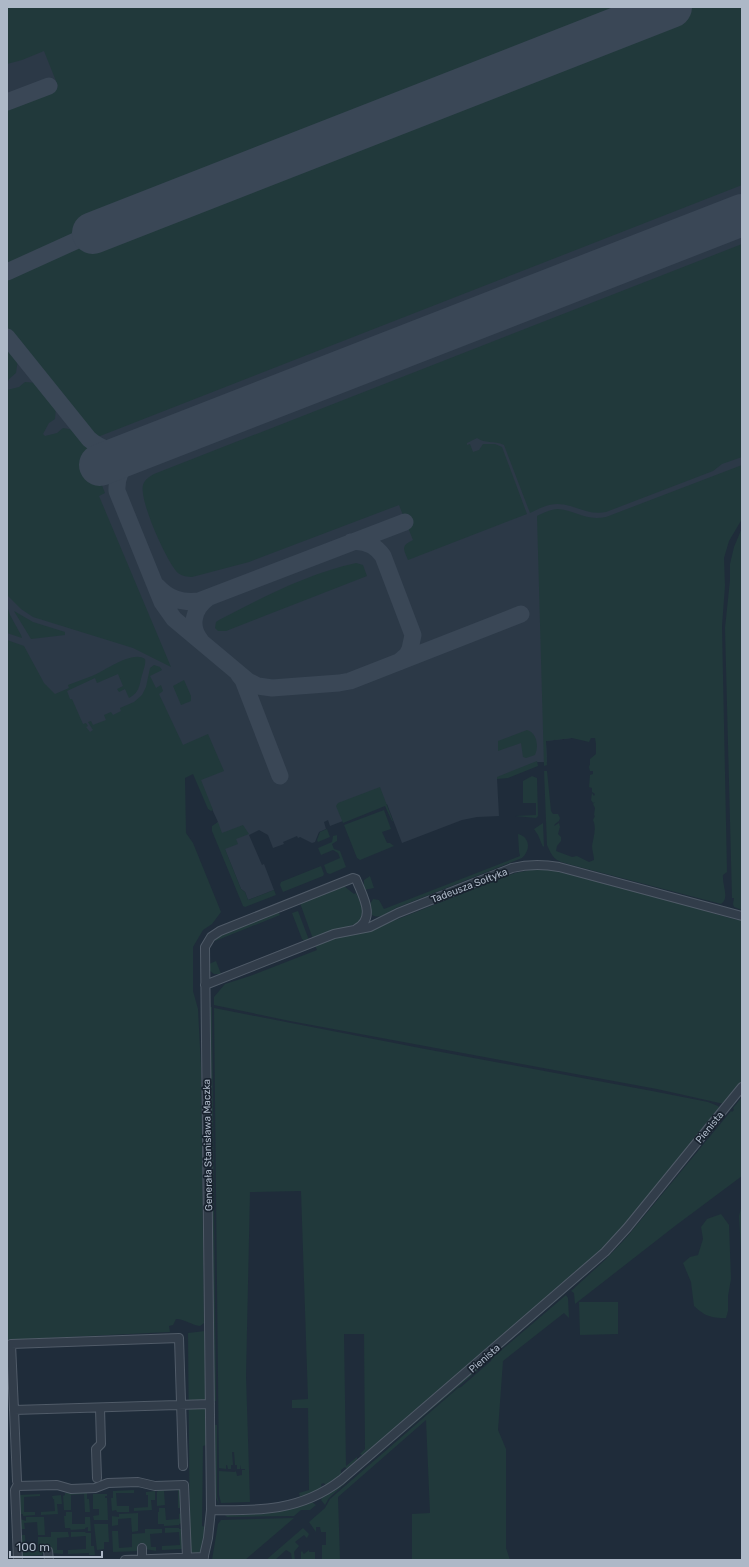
<svg xmlns="http://www.w3.org/2000/svg" width="749" height="1567" font-family="Rubik,sans-serif">
	<rect width="100%" height="100%" fill="#1f2c3a"/>
	<!-- airport -->
	<path fill="#2c3947" d="M 7,7 L 742,7 L 742,470 L 572,738 L 546,741 L 547,762 L 538,762 L 497,778 L 499,816 L 477,817 L 462,820 L 402,843 L 387,804 L 330,826 L 328,820 L 324,822 L 326,829 L 319,832 L 315,842 L 312,843 L 300,837 L 298,838 L 297,836 L 283,842 L 284,844 L 273,848 L 268,835 L 259,830 L 249,835 L 262,865 L 264,864 L 274,890 L 248,900 L 245,892 L 241,889 L 215,825 L 218,822 L 212,809 L 164,708 L 75,742 L 7,644 Z"/>
	<!-- green -->
	<path fill="#21393b" d="M 7,7 L 742,7 L 742,185 L 95,438 L 7,329 L 7,105 L 58,86 L 44,51 L 22,60 L 7,64 Z
		M 742,244 L 742,457 L 722,464 L 713,471 L 606,512 C 587,516 575,504 557,504 C 548,504 538,509 530,513 L 504,445 C 494,440 485,444 477,438 L 467,443 L 467,445 L 470,444 L 473,452 L 479,450 L 483,444 L 495,444 L 502,447 L 527,514 L 408,560 C 403,548 401,546 413,540 L 399,505 L 249,562 L 192,577 C 188,577 182,576 178,573 C 166,561 139,500 143,485 C 145,479 149,477 154,474 Z
		M 7,346 L 18,359 L 16,373 L 9,379 L 7,384 Z
		M 25,382 L 37,383 L 56,407 L 55,419 L 49,423 L 43,434 L 45,436 L 57,433 L 63,428 L 75,430 L 85,443 L 105,493 L 99,496 L 171,667 L 133,648 L 33,617 L 21,609 L 7,595 L 7,390 L 19,387 Z
		M 742,465 L 742,519 L 729,541 L 724,558 L 725,586 L 722,626 L 727,872 L 723,875 C 722,886 730,898 721,904 L 568,864 C 554,860 553,858 547,845 L 544,771 L 547,771 L 551,811 L 553,814 L 558,814 L 560,818 L 559,821 L 555,824 L 554,826 L 559,823 L 560,827 L 558,834 L 561,837 L 561,841 L 557,846 L 556,851 L 572,857 L 577,856 L 589,862 L 594,860 C 594,856 592,850 592,846 C 593,839 597,828 593,820 L 595,816 L 594,815 L 595,808 L 593,804 L 595,802 L 593,803 L 591,800 L 592,793 L 594,796 L 595,794 L 592,792 L 592,788 L 589,787 L 590,775 L 593,774 L 593,771 L 590,771 L 589,767 L 590,764 L 590,759 L 596,754 L 596,744 L 595,738 L 591,738 L 589,742 L 572,738 L 546,741 L 547,765 L 544,766 L 537,516 C 543,513 551,509 558,509 C 577,511 585,521 606,517 Z
		M 742,528 L 742,910 L 734,907 L 733,904 L 734,898 L 732,898 L 725,628 L 730,580 L 730,564 L 734,547 Z
		M 356,563 L 363,565 L 367,576 L 226,631 L 218,631 L 215,628 L 216,622 L 219,620 C 263,597 307,574 356,563 Z
		M 7,606 L 10,615 L 21,635 L 22,638 L 7,633 Z
		M 14,611 L 33,622 L 65,632 L 65,635 L 31,639 Z
		M 7,640 L 24,646 L 44,683 L 55,694 L 69,688 L 68,685 C 76,682 84,679 92,676 C 105,671 132,650 145,659 C 146,664 144,667 143,672 C 139,683 141,692 129,698 L 125,689 L 119,692 L 117,689 L 123,686 L 118,674 L 97,683 L 95,678 L 67,691 L 70,699 L 72,699 L 83,724 L 86,723 L 88,726 L 86,727 L 90,732 L 93,730 L 88,722 L 91,721 L 93,725 L 106,720 L 104,715 L 111,712 L 113,715 L 121,711 L 120,708 L 134,702 L 142,695 L 146,687 L 150,668 L 154,665 L 160,667 L 162,670 L 150,676 L 156,688 L 161,685 L 163,691 L 159,694 L 183,745 L 208,734 L 224,771 L 201,780 L 213,810 L 211,811 L 208,809 L 193,774 L 185,778 L 186,833 L 193,843 L 221,912 L 212,924 L 203,930 L 193,947 L 193,991 L 198,1009 L 201,1067 L 204,1323 L 200,1326 C 191,1325 185,1319 176,1319 L 173,1325 L 169,1326 L 170,1332 L 7,1340 Z
		M 184,680 L 191,696 L 191,701 L 181,705 L 173,686 Z
		M 527,730 C 537,733 539,746 535,755 L 526,758 L 523,757 L 521,743 L 498,751 L 498,741 Z
		M 537,761 L 538,766 L 508,778 L 497,779 L 497,777 Z
		M 532,776 L 537,778 L 538,816 L 536,818 L 515,816 L 536,815 L 536,803 L 523,803 L 523,781 Z
		M 380,787 L 393,821 L 392,821 L 385,806 L 343,823 L 336,806 L 338,803 Z
		M 384,810 L 391,829 L 382,832 L 387,843 L 390,843 L 394,846 L 360,860 L 357,858 L 344,825 Z
		M 218,822 L 222,833 L 243,825 L 249,834 L 236,839 L 238,844 L 225,849 L 241,889 L 245,892 L 248,900 L 274,890 L 276,895 L 245,907 L 243,906 L 212,831 L 212,826 Z
		M 543,823 L 544,846 L 543,847 L 538,835 L 534,829 Z
		M 327,829 L 330,837 L 318,842 L 317,840 L 320,832 Z
		M 518,834 C 530,837 531,850 522,858 L 396,908 C 388,912 380,920 372,915 L 370,904 L 373,899 L 379,900 L 384,909 L 520,856 L 519,851 Z
		M 337,835 L 337,841 L 332,844 L 334,849 L 340,851 L 346,867 L 330,874 L 327,873 L 324,865 L 340,858 L 338,853 L 333,850 L 321,855 L 318,848 L 332,842 L 333,836 Z
		M 321,866 L 324,874 L 323,876 L 283,892 L 280,885 L 281,882 Z
		M 548,869 L 699,908 L 712,913 L 737,920 L 742,919 L 742,1082 L 724,1104 L 657,1089 L 290,1021 L 214,1005 L 214,997 L 225,984 L 250,976 L 317,950 L 315,945 L 334,937 L 365,932 L 515,873 L 531,870 Z
		M 370,876 L 374,888 L 364,890 L 364,880 Z
		M 344,886 L 354,894 L 356,893 C 361,904 369,917 355,924 L 313,939 L 300,903 Z
		M 298,911 L 309,940 L 305,941 L 302,939 L 292,913 Z
		M 278,912 L 280,915 L 215,941 L 214,938 L 216,937 Z
		M 216,961 L 221,974 L 214,974 L 210,971 L 209,964 Z
		M 209,1007 L 212,1007 L 216,1401 L 214,1401 Z
		M 214,1008 L 425,1049 L 652,1091 L 708,1102 L 718,1106 L 720,1109 L 609,1244 L 363,1456 L 360,1454 L 365,1449 L 364,1334 L 344,1334 L 346,1466 L 357,1457 L 357,1461 L 348,1470 L 345,1467 L 341,1470 L 341,1475 L 326,1486 L 324,1483 L 321,1484 L 322,1488 L 312,1494 L 300,1497 L 299,1493 L 309,1490 L 308,1408 L 292,1408 L 292,1400 L 308,1399 L 301,1191 L 250,1192 L 246,1376 L 250,1502 L 221,1503 L 219,1495 L 219,1471 L 235,1472 L 236,1471 L 237,1476 L 242,1475 L 242,1470 L 245,1470 L 245,1469 L 241,1469 L 241,1465 L 240,1469 L 237,1469 L 237,1465 L 235,1465 L 234,1452 L 232,1452 L 233,1465 L 231,1465 L 231,1469 L 228,1469 L 227,1465 L 226,1465 L 226,1469 L 219,1468 Z
		M 742,1097 L 742,1176 L 675,1226 L 575,1304 L 574,1293 L 571,1291 L 605,1260 L 626,1238 L 731,1111 L 732,1112 L 734,1110 L 733,1108 Z
		M 729,1109 L 627,1235 L 604,1259 L 570,1289 L 571,1286 Z
		M 742,1204 L 742,1267 L 739,1216 Z
		M 721,1214 L 729,1225 L 731,1279 L 728,1296 L 728,1311 L 726,1318 C 710,1318 705,1316 694,1306 L 691,1282 L 683,1263 L 690,1257 L 698,1255 L 703,1239 L 701,1227 L 707,1219 Z
		M 564,1294 L 491,1357 L 490,1360 L 408,1429 L 410,1426 L 560,1295 Z
		M 566,1295 L 568,1298 L 569,1318 L 564,1313 L 503,1361 L 498,1430 L 506,1449 L 506,1548 L 510,1560 L 412,1560 L 412,1514 L 430,1513 L 426,1420 L 338,1497 L 340,1560 L 322,1560 L 322,1545 L 326,1545 L 326,1532 L 321,1532 L 320,1527 L 316,1527 L 316,1532 L 309,1522 L 325,1508 L 330,1499 L 458,1388 L 461,1387 L 491,1361 L 492,1358 Z
		M 579,1302 L 618,1302 L 618,1334 L 580,1335 Z
		M 205,1331 L 207,1445 L 203,1446 L 202,1526 L 206,1527 L 202,1550 L 197,1554 L 190,1552 L 188,1333 Z
		M 214,1425 L 217,1425 L 217,1496 L 219,1504 L 215,1496 Z
		M 350,1478 L 350,1479 L 329,1498 L 325,1505 L 321,1500 L 322,1498 Z
		M 180,1488 L 181,1508 L 178,1508 L 178,1490 L 164,1491 L 165,1505 L 157,1506 L 157,1492 L 158,1491 L 158,1489 Z
		M 134,1490 L 134,1493 L 116,1493 L 117,1506 L 129,1506 L 129,1512 L 117,1512 L 116,1510 L 112,1511 L 111,1498 L 113,1498 L 113,1491 Z
		M 155,1491 L 155,1500 L 151,1500 L 152,1510 L 134,1511 L 134,1508 L 148,1507 L 148,1495 L 146,1495 L 146,1492 Z
		M 87,1492 L 87,1499 L 89,1499 L 90,1512 L 85,1512 L 84,1494 L 71,1495 L 71,1510 L 64,1510 L 63,1496 L 65,1495 L 65,1493 Z
		M 40,1494 L 40,1496 L 24,1497 L 24,1512 L 35,1512 L 35,1515 L 23,1516 L 23,1514 L 20,1514 L 19,1495 Z
		M 93,1494 L 107,1494 L 107,1496 L 105,1496 L 105,1498 L 107,1498 L 108,1520 L 94,1520 L 93,1516 L 99,1515 L 99,1509 L 93,1509 Z
		M 61,1495 L 62,1504 L 57,1504 L 58,1514 L 41,1515 L 41,1512 L 55,1511 L 54,1499 L 53,1499 L 52,1496 Z
		M 312,1502 L 316,1505 L 310,1510 L 301,1510 L 294,1516 L 227,1517 L 224,1514 C 256,1514 281,1513 312,1502 Z
		M 159,1508 L 165,1508 L 166,1520 L 179,1519 L 179,1514 L 181,1513 L 182,1523 L 179,1524 L 179,1525 L 164,1526 L 164,1524 L 158,1524 L 158,1512 L 159,1512 Z
		M 66,1512 L 72,1512 L 72,1524 L 85,1524 L 85,1517 L 90,1517 L 91,1531 L 88,1531 L 88,1527 L 85,1528 L 85,1529 L 71,1530 L 70,1528 L 65,1528 L 64,1516 L 66,1516 Z
		M 138,1513 L 138,1531 L 132,1532 L 131,1518 L 118,1519 L 118,1525 L 112,1526 L 112,1516 L 119,1517 L 119,1514 Z
		M 26,1517 L 44,1517 L 45,1535 L 38,1535 L 37,1522 L 24,1523 L 25,1529 L 20,1529 L 20,1519 L 26,1521 Z
		M 294,1518 L 245,1560 L 212,1560 L 218,1524 L 221,1520 Z
		M 94,1524 L 108,1524 L 109,1542 L 104,1542 L 104,1549 L 97,1550 Z
		M 165,1528 L 179,1528 L 179,1529 L 182,1529 L 182,1549 L 162,1550 L 162,1546 L 180,1545 L 179,1532 L 165,1533 Z
		M 303,1528 L 309,1534 L 307,1538 L 304,1535 L 295,1542 L 299,1546 L 294,1552 L 295,1560 L 292,1560 L 291,1553 L 286,1550 L 275,1560 L 266,1560 Z
		M 145,1529 L 162,1529 L 162,1533 L 150,1534 L 151,1547 L 156,1547 L 156,1551 L 145,1549 L 144,1543 L 139,1543 L 139,1551 L 113,1552 L 112,1531 L 118,1531 L 119,1548 L 132,1547 L 132,1534 L 145,1533 Z
		M 51,1532 L 68,1532 L 69,1537 L 57,1538 L 57,1550 L 63,1550 L 63,1554 L 51,1553 L 51,1546 L 45,1546 L 45,1553 L 42,1553 L 42,1555 L 21,1556 L 21,1535 L 25,1535 L 26,1552 L 38,1551 L 38,1537 L 51,1537 Z
		M 71,1532 L 85,1532 L 86,1533 L 91,1533 L 91,1546 L 94,1546 L 95,1555 L 89,1555 L 89,1553 L 68,1554 L 68,1550 L 86,1549 L 86,1536 L 71,1537 Z
		M 309,1550 L 309,1552 L 315,1552 L 315,1559 L 301,1560 L 301,1552 L 302,1551 L 304,1554 Z"/>
	<g fill="none" stroke-linecap="round" stroke-linejoin="round">
		<!-- taxiway -->
		<path stroke="#3a4756" stroke-width="17" d="M 7,102 L 49,86
			M 7,272 L 93,233
			M 7,337 L 89,439 C 102,450 115,453 131,453
			M 131,453 C 123,465 116,477 117,491 L 162,602 L 174,619 L 248,681 L 258,686 L 272,688 L 339,683 L 350,681 L 521,614
			M 351,542 C 365,540 375,545 383,556 L 413,635 L 410,649 L 407,655 L 399,662
			M 157,586 C 169,599 181,603 199,601 L 405,522
			M 201,641 C 189,627 193,609 208,598
			M 239,675 L 243,680 L 280,776"/>
		<!-- runway -->
		<path stroke="#3a4756" stroke-width="42" d="M 93,233 L 671,7
			M 100,465 L 742,215"/>
		<defs>
			<path id="minor" d="M 205,985 L 334,934 L 370,927 L 398,913 L 512,868 C 528,864 543,864 559,867 L 742,916
				M 14,1410 L 11,1344 L 179,1338 L 183,1466
				M 97,1478 L 96,1449 L 101,1444 L 100,1408
				M 17,1481 L 14,1410 L 210,1404
				M 211,1510 C 259,1511 301,1511 341,1480 L 605,1252 L 627,1228 L 742,1087
				M 142,1548 L 142,1559
				M 48,1551 L 49,1560
				M 18,1560 L 15,1490 L 17,1486 L 57,1485 L 71,1489 L 95,1488 L 108,1483 L 138,1482 L 155,1486 L 184,1485 L 187,1557
				M 125,1560 L 204,1557
				M 203,1560 L 208,1538 L 211,1510 L 205,947 L 211,937 L 220,931 L 353,878 L 356,879 C 362,895 377,918 356,929"/>
		</defs>
		<!-- minor casing -->
		<use href="#minor" stroke="#505b68" stroke-width="10"/>
		<!-- minor -->
		<use href="#minor" stroke="#323d4a" stroke-width="8"/>
	</g>
	<g text-anchor="middle" stroke-width="3.5" stroke-linejoin="round" paint-order="stroke">
		<!-- street labels -->
		<g font-size="10" fill="#adb8c7" stroke="#18222e">
			<text transform="translate(469 885) rotate(-21)" y="4">Tadeusza Sołtyka</text>
			<text transform="translate(709 1127) rotate(-51)" y="4">Pienista</text>
			<text transform="translate(207 1145) rotate(-91)" y="4">Generała Stanisława Maczka</text>
			<text transform="translate(484 1358) rotate(-41)" y="4">Pienista</text>
		</g>
	</g>
	<!-- border -->
	<rect width="749" height="1567" fill="none" stroke="#adb8c7" stroke-width="16"/>
	<!-- scale -->
	<path d="M10 1551v6h92v-6" fill="none" stroke="#adb8c7" stroke-width="2"/>
	<text x="16" y="1551" font-size="12" fill="#adb8c7" stroke="#18222e" stroke-width="3" paint-order="stroke">100 m</text>
</svg>
